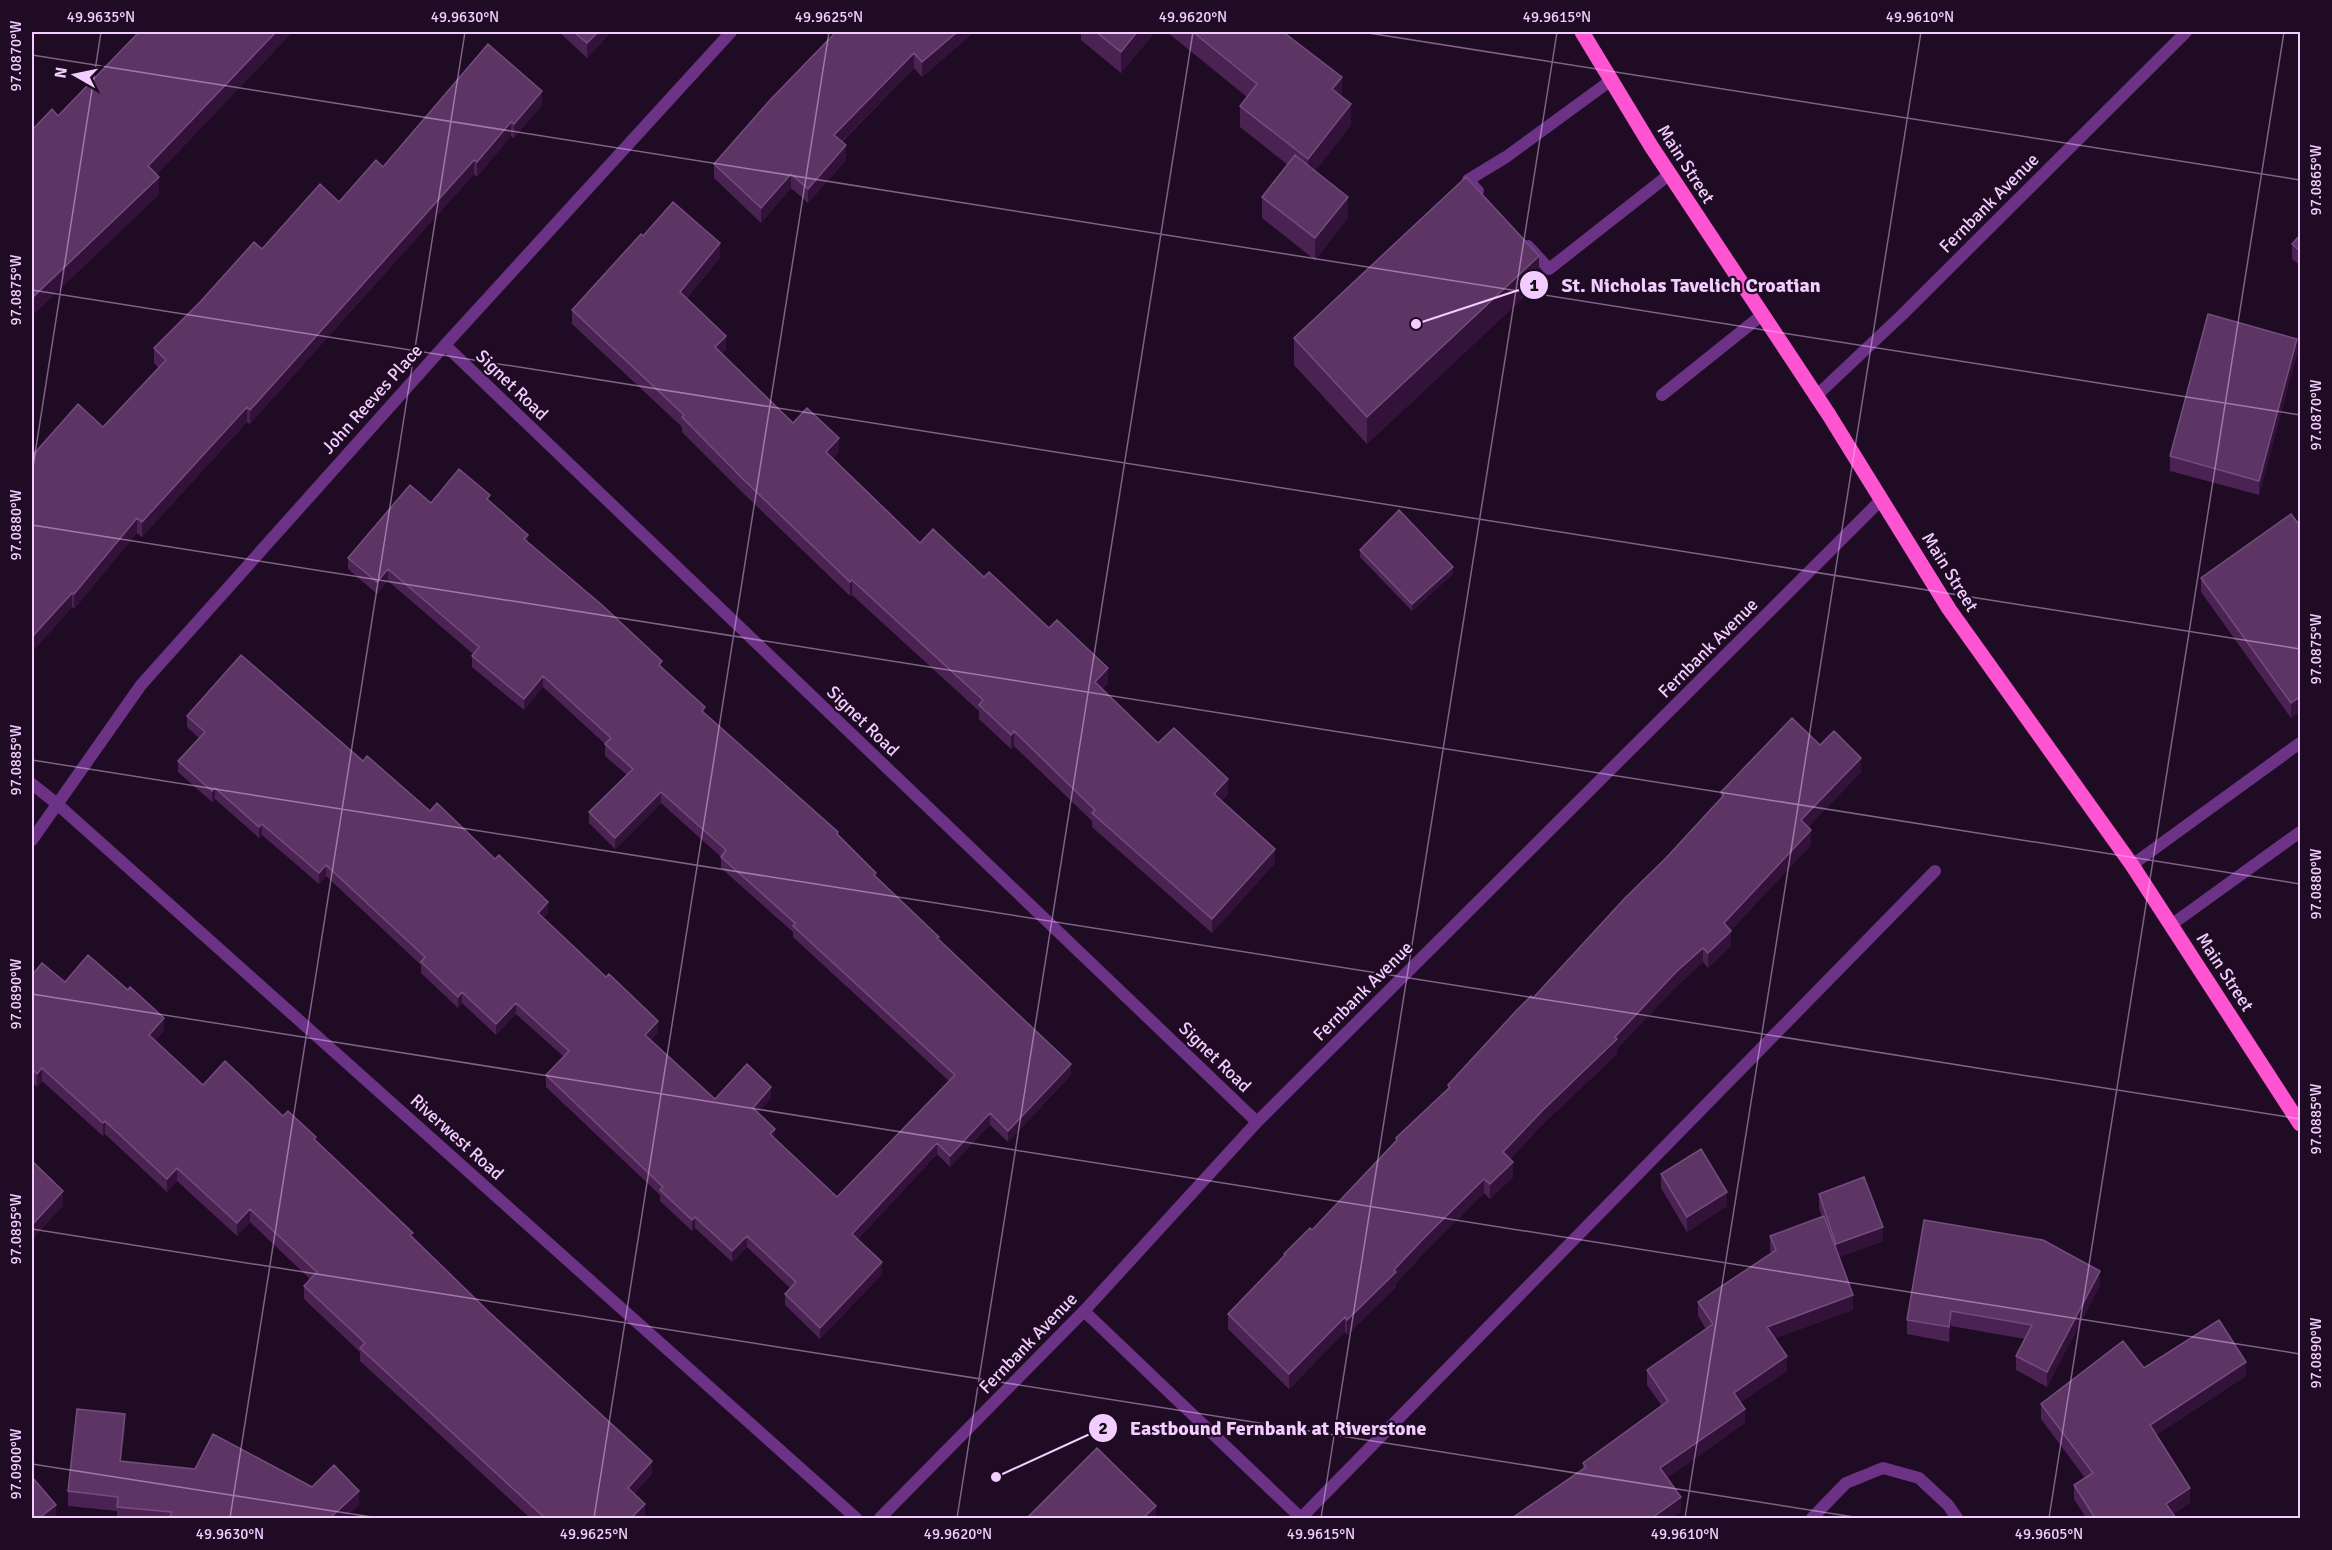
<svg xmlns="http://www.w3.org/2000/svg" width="2332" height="1550" font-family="Signika,sans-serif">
	<rect width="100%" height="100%" fill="#1f0b23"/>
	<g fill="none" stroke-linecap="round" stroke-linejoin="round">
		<!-- service -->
		<path stroke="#6b3286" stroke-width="12" d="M 1478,191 L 1468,180 L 1506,157 L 1610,81
			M 1528,246 L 1549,269 L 1670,174
			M 1662,395 L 1762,315
			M 1815,397 L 1902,315 L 2186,32
			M 2132,865 L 2300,743
			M 2171,925 L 2300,832
			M 1301,1518 L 1935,871"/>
		<!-- minor -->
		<path stroke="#6b3286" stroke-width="12" d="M 445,345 L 1257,1122
			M 32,784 L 56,803 L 856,1518
			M 32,840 L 141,685 L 445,345 L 731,32
			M 1084,1311 L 1301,1518
			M 880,1518 L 1084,1311 L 1257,1122 L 1882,499
			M 1812,1518 L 1846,1483 L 1883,1468 L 1919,1478 L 1948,1505 L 1957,1518"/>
		<!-- primary -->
		<path stroke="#ff54d1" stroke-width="15" d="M 1582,32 L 1651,146 L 1829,415 L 1949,609 L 2132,865 L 2300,1124"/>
	</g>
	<!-- wall -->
	<path fill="#4b2353" d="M 559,32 L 611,32 L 587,58 Z
		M 836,32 L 974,32 L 922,77 L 914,68 L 842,142 L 846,160 L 808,203 L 791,188 L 761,223 L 714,178 L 714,164 Z
		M 1081,32 L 1155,32 L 1121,73 L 1081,40 Z
		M 1167,32 L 1283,32 L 1342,97 L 1351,125 L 1315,171 L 1348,218 L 1315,260 L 1262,218 L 1262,197 L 1288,165 L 1240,127 L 1240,106 L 1247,97 Z
		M 542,105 L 514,138 L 511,136 L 477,177 L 474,174 L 250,424 L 247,422 L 142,537 L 137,533 L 74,609 L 72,607 L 32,652 L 158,367 L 154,363 L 154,348 L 262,249 L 339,202 L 383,167 Z
		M 2301,234 L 2301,266 L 2292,259 L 2292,244 Z
		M 643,236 L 720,258 L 687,298 L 726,350 L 722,354 L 793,423 L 839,452 L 833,458 L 920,543 L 984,577 L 1108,683 L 1102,689 L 1158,743 L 1228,794 L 1221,801 L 1275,863 L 1212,933 L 1092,827 L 1092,821 L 1014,746 L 1011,749 L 979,719 L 979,711 L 852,595 L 850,596 L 742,492 L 682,432 L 682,427 L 572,324 L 572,310 Z
		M 1539,283 L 1367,444 L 1294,365 L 1294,338 Z
		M 2297,353 L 2259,495 L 2170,471 L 2170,456 Z
		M 490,502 L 528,543 L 662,668 L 705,714 L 838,835 L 876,877 L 1071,1075 L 1008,1142 L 990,1125 L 950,1167 L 937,1154 L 858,1239 L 882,1274 L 820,1339 L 785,1305 L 785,1294 L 790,1288 L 747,1247 L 732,1262 L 695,1228 L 692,1231 L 660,1201 L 660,1195 L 546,1087 L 546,1075 L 564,1057 L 516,1014 L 496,1035 L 462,1003 L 458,1008 L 421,973 L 421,965 L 326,876 L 319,884 L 262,835 L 259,838 L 215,799 L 212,802 L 178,772 L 178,761 L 199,738 L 187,727 L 187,716 L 363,761 L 548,913 L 543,918 L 658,1032 L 651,1040 L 715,1099 L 771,1098 L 758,1113 L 775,1139 L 837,1197 L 949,1081 L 793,937 L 793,932 L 721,868 L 721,857 L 661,803 L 615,849 L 589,823 L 589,812 L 627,775 L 605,756 L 605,744 L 543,687 L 524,710 L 472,667 L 472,656 L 473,654 L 388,581 L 377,594 L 348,569 L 348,558 L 431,503 Z
		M 2301,527 L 2301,711 L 2291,718 L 2201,592 L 2201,578 Z
		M 1360,550 L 1453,574 L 1412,611 L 1360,557 Z
		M 1820,745 L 1861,772 L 1808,827 L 1811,845 L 1731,930 L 1731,946 L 1708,968 L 1703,962 L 1676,987 L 1617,1049 L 1617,1054 L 1543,1124 L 1510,1159 L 1513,1177 L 1490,1199 L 1484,1193 L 1426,1251 L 1396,1283 L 1396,1287 L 1347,1335 L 1345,1332 L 1289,1389 L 1228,1329 L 1228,1314 L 1284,1257 L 1284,1254 L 1312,1230 L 1396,1141 L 1396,1138 L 1448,1090 L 1448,1085 L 1533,998 L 1666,858 L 1721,798 L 1721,792 Z
		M 32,975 L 65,982 L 128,990 L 164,1031 L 155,1040 L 203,1085 L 283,1116 L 316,1141 L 413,1238 L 652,1474 L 634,1494 L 645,1517 L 643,1518 L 530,1518 L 360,1361 L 360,1352 L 304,1299 L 304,1286 L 310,1279 L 250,1222 L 237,1236 L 177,1181 L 167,1192 L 105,1134 L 103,1136 L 42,1081 L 37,1087 L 32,1082 Z
		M 1661,1174 L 1727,1206 L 1687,1232 L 1661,1188 Z
		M 1819,1194 L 1883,1241 L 1839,1257 L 1853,1310 L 1775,1338 L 1787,1371 L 1741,1402 L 1745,1423 L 1667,1478 L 1681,1512 L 1583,1469 L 1583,1463 L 1662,1406 L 1647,1385 L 1647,1370 L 1706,1329 L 1698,1316 L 1698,1302 L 1771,1253 L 1770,1250 L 1770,1236 L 1822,1217 L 1819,1208 Z
		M 2100,1285 L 2047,1387 L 2016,1370 L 2016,1356 L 2025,1339 L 1951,1326 L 1949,1342 L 1907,1334 L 1907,1320 Z
		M 2144,1368 L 2246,1376 L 2156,1435 L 2190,1503 L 2173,1514 L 2176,1518 L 2086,1518 L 2074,1499 L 2074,1485 L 2085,1478 L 2041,1419 L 2041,1404 Z
		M 125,1428 L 121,1461 L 312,1487 L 359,1505 L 345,1518 L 117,1518 L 117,1511 L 68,1506 L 68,1491 Z"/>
	<!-- shaded-wall -->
	<path fill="#321238" d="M 276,32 L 293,32 L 148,184 L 148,166 Z
		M 598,32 L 611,32 L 587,58 L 587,43 Z
		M 957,32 L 974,32 L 922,77 L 922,62 Z
		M 1137,32 L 1155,32 L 1121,73 L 1121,52 Z
		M 914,53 L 914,68 L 834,149 L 834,135 Z
		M 1342,77 L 1342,98 L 1332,89 Z
		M 542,91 L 542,105 L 514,138 L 514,124 Z
		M 1351,104 L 1351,125 L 1308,180 L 1308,159 Z
		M 511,122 L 511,136 L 477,177 L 477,162 Z
		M 846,145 L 846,160 L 808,203 L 808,189 Z
		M 474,160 L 474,174 L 250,424 L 250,410 Z
		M 791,174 L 791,188 L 761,223 L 761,208 Z
		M 159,177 L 159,195 L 32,316 L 32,298 Z
		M 1348,197 L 1348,218 L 1315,260 L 1315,238 Z
		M 720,243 L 720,258 L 680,306 L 680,292 Z
		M 1539,256 L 1539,283 L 1367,444 L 1367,417 Z
		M 726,336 L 726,350 L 715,361 L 715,347 Z
		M 2297,339 L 2297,353 L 2259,495 L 2259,481 Z
		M 247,407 L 247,422 L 142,537 L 142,522 Z
		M 839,438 L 839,452 L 826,466 L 826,452 Z
		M 137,518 L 137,533 L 74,609 L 74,594 Z
		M 528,535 L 528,546 L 524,539 Z
		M 1453,567 L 1453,574 L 1412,611 L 1412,604 Z
		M 388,569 L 388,581 L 377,594 L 377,582 Z
		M 852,580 L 852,595 L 850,596 L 850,582 Z
		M 72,593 L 72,607 L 32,652 L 32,637 Z
		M 1108,668 L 1108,683 L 1095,696 L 1095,682 Z
		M 543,676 L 543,687 L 524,710 L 524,699 Z
		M 2301,696 L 2301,711 L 2291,718 L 2291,703 Z
		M 1014,731 L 1014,746 L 1011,749 L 1011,735 Z
		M 1861,758 L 1861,772 L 1801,834 L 1801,820 Z
		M 1228,779 L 1228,794 L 1214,808 L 1214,794 Z
		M 215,788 L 215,799 L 212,802 L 212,791 Z
		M 661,792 L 661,803 L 615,849 L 615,838 Z
		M 262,824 L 262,835 L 259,838 L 259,827 Z
		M 1811,830 L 1811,845 L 1724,938 L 1724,923 Z
		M 1275,849 L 1275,863 L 1212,933 L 1212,919 Z
		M 326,865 L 326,876 L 319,884 L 319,873 Z
		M 548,902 L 548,913 L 538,924 L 538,913 Z
		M 1731,931 L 1731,946 L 1708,968 L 1708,953 Z
		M 1703,948 L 1703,962 L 1676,987 L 1617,1049 L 1617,1054 L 1543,1124 L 1503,1167 L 1503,1152 L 1543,1110 L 1615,1037 L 1676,972 Z
		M 462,992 L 462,1003 L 458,1008 L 458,997 Z
		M 516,1003 L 516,1014 L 496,1035 L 496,1024 Z
		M 164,1018 L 164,1031 L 149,1048 L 149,1035 Z
		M 658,1021 L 658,1032 L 645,1046 L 645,1035 Z
		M 1071,1064 L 1071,1075 L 1008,1142 L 1008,1131 Z
		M 42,1068 L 42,1081 L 37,1087 L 37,1074 Z
		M 771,1087 L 771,1098 L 753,1119 L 753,1108 Z
		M 990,1113 L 990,1125 L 950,1167 L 950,1156 Z
		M 105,1121 L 105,1134 L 103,1136 L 103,1123 Z
		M 775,1129 L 775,1140 L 770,1134 Z
		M 937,1143 L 937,1154 L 852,1245 L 852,1234 Z
		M 1513,1162 L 1513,1177 L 1490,1199 L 1490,1184 Z
		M 177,1168 L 177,1181 L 167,1192 L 167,1179 Z
		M 1484,1179 L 1484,1193 L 1426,1251 L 1396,1283 L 1396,1287 L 1347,1335 L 1347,1320 L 1426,1236 Z
		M 63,1191 L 63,1206 L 32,1240 L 32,1225 Z
		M 1727,1192 L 1727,1206 L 1687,1232 L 1687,1217 Z
		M 250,1209 L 250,1222 L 237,1236 L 237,1223 Z
		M 695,1217 L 695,1228 L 692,1231 L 692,1220 Z
		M 1883,1227 L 1883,1241 L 1836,1258 L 1836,1244 Z
		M 747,1236 L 747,1247 L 732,1262 L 732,1251 Z
		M 882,1262 L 882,1274 L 820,1339 L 820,1328 Z
		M 2100,1271 L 2100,1285 L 2047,1387 L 2047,1372 Z
		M 1853,1295 L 1853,1310 L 1767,1341 L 1767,1327 Z
		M 1951,1311 L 1951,1326 L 1949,1342 L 1949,1327 Z
		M 1345,1317 L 1345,1332 L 1289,1389 L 1289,1374 Z
		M 1787,1356 L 1787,1371 L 1734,1407 L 1734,1393 Z
		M 2246,1362 L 2246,1376 L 2150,1439 L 2150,1425 Z
		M 1745,1409 L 1745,1423 L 1660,1483 L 1660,1468 Z
		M 125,1414 L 125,1428 L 120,1475 L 120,1461 Z
		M 652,1461 L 652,1474 L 628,1501 L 628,1488 Z
		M 2190,1488 L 2190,1503 L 2166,1518 L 2166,1504 Z
		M 359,1491 L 359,1505 L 345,1518 L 330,1518 Z
		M 1681,1497 L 1681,1512 L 1672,1518 L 1652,1518 Z
		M 645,1504 L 645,1517 L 643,1518 L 631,1518 Z
		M 56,1505 L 56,1518 L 39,1518 Z
		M 1156,1506 L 1156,1518 L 1143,1518 Z"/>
	<!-- building -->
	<path fill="#5d3565" stroke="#744d7e" stroke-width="1.5" d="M 139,32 L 276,32 L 148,166 L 159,177 L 32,298 L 32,130 L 52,109 L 58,116 Z
		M 574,32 L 598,32 L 587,43 Z
		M 836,32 L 957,32 L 922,62 L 914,53 L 834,135 L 846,145 L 808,189 L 791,174 L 761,208 L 714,164 L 771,99 Z
		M 1096,32 L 1137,32 L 1121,52 Z
		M 1193,32 L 1283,32 L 1342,77 L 1332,89 L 1351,104 L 1308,159 L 1240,106 L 1257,84 Z
		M 488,44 L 542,91 L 514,124 L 511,122 L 477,162 L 474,160 L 250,410 L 247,407 L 142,522 L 137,518 L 74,594 L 72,593 L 32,637 L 32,456 L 78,404 L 103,427 L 166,360 L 154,348 L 201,301 L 254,242 L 262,249 L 320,184 L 339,202 L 376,160 L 383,167 Z
		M 1295,155 L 1348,197 L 1315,238 L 1262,197 Z
		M 1466,177 L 1539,256 L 1367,417 L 1294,338 Z
		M 673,202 L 720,243 L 680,292 L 726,336 L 715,347 L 793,423 L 807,408 L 839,438 L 826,452 L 920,543 L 933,529 L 984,577 L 989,572 L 1049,628 L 1057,620 L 1108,668 L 1095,682 L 1158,743 L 1174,728 L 1228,779 L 1214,794 L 1275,849 L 1212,919 L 1092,813 L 1095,810 L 1014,731 L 1011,735 L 979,705 L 983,700 L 852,580 L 850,582 L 742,478 L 682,417 L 684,415 L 572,310 L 641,234 L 643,236 Z
		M 2301,234 L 2301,252 L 2292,244 Z
		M 2208,314 L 2297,339 L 2259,481 L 2170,456 Z
		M 459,469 L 490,495 L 487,499 L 528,535 L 524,539 L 602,605 L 662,661 L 659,665 L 705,707 L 702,711 L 838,832 L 837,834 L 876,873 L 874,875 L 939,937 L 937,938 L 1071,1064 L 1008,1131 L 990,1113 L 950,1156 L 937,1143 L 852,1234 L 882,1262 L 820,1328 L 785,1294 L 796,1282 L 747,1236 L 732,1251 L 695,1217 L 692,1220 L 660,1190 L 663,1187 L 546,1075 L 569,1051 L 516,1003 L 496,1024 L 462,992 L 458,997 L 421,962 L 425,957 L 326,865 L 319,873 L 262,824 L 259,827 L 215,788 L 212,791 L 178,761 L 205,732 L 187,716 L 241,655 L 363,761 L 367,756 L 430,811 L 437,803 L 495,859 L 499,855 L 548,902 L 538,913 L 606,977 L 609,974 L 658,1021 L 645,1035 L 715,1099 L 747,1064 L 771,1087 L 753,1108 L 775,1129 L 770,1134 L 837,1197 L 955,1075 L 793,926 L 795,923 L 721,857 L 726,850 L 661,792 L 615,838 L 589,812 L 633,769 L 605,744 L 611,738 L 543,676 L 524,699 L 472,656 L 479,647 L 388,569 L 377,582 L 348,558 L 410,485 L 431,503 Z
		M 1399,510 L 1453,567 L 1412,604 L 1360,550 Z
		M 2291,514 L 2301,527 L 2301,696 L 2291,703 L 2201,578 Z
		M 1792,718 L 1820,745 L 1834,731 L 1861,758 L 1801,820 L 1811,830 L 1724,923 L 1731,931 L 1708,953 L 1703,948 L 1676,972 L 1615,1037 L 1617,1039 L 1543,1110 L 1503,1152 L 1513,1162 L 1490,1184 L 1484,1179 L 1426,1236 L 1394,1270 L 1396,1272 L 1347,1320 L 1345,1317 L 1289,1374 L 1228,1314 L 1285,1255 L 1284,1254 L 1310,1228 L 1312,1230 L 1397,1140 L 1396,1138 L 1450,1087 L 1448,1085 L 1516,1011 L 1531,996 L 1533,998 L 1625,898 L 1666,858 L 1724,795 L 1721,792 Z
		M 88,955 L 128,990 L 130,987 L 164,1018 L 149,1035 L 203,1085 L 225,1061 L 283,1116 L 288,1111 L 316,1137 L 314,1139 L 413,1233 L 410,1235 L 489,1312 L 652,1461 L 628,1488 L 645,1504 L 631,1518 L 545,1518 L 360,1348 L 365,1343 L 304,1286 L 317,1272 L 250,1209 L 237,1223 L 177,1168 L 167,1179 L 105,1121 L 103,1123 L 42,1068 L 37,1074 L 32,1069 L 32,975 L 42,963 L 65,982 Z
		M 1701,1149 L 1727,1192 L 1687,1217 L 1661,1174 Z
		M 32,1161 L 63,1191 L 32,1225 Z
		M 1864,1177 L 1883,1227 L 1836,1244 L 1819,1194 Z
		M 1824,1216 L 1853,1295 L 1767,1327 L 1787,1356 L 1734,1393 L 1745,1409 L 1660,1468 L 1681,1497 L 1652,1518 L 1512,1518 L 1586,1467 L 1583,1463 L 1668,1401 L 1647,1370 L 1713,1324 L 1698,1302 L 1776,1250 L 1770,1236 Z
		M 1924,1220 L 2043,1240 L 2100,1271 L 2047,1372 L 2016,1356 L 2032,1325 L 1951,1311 L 1949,1327 L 1907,1320 Z
		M 2219,1320 L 2246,1362 L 2150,1425 L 2190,1488 L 2166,1504 L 2176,1518 L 2095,1518 L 2074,1485 L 2093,1473 L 2041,1404 L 2123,1341 L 2144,1368 Z
		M 77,1409 L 125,1414 L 120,1461 L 195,1469 L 213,1434 L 312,1487 L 334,1465 L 359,1491 L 330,1518 L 169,1518 L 172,1512 L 117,1507 L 118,1497 L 68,1491 Z
		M 1097,1448 L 1156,1506 L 1143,1518 L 1027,1518 Z
		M 32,1477 L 56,1505 L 39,1518 L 32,1518 Z"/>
	<!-- ticks -->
	<path fill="none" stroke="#f3cdff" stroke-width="1.5" stroke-opacity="0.45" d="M 1362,32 L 2300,180M 32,55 L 2300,415M 32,290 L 2300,649M 32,473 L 101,32M 32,525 L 2300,884M 32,760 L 2300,1119M 32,994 L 2300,1354M 32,1229 L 1860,1518M 32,1464 L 378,1518M 230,1518 L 465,32M 594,1518 L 829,32M 957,1518 L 1193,32M 1321,1518 L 1557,32M 1685,1518 L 1921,32M 2049,1518 L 2284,32"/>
	<g text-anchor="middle" stroke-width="4.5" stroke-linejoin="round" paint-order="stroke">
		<!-- street labels -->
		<g font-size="18" fill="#f3cdff" stroke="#1f0b23">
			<text transform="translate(1686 164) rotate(57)" y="6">Main Street</text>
			<text transform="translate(1989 203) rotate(-45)" y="6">Fernbank Avenue</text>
			<text transform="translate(512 385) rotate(44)" y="6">Signet Road</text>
			<text transform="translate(372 399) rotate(-48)" y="6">John Reeves Place</text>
			<text transform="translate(1950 572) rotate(58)" y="6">Main Street</text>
			<text transform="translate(1708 648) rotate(-45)" y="6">Fernbank Avenue</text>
			<text transform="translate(863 721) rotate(44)" y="6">Signet Road</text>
			<text transform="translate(2225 972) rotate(57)" y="6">Main Street</text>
			<text transform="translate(1363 991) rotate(-45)" y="6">Fernbank Avenue</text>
			<text transform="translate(1215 1057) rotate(44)" y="6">Signet Road</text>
			<text transform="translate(457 1137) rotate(42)" y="6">Riverwest Road</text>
			<text transform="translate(1028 1343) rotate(-46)" y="6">Fernbank Avenue</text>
		</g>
	</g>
	<!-- callouts -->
	<path fill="none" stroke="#f3cdff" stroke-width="2" d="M1416 324L1534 285M996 1477L1103 1428"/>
	<g fill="#f3cdff" stroke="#1f0b23" stroke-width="2">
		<circle cx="1416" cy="324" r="6"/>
		<circle cx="996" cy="1477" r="6"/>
		<circle cx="1534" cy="285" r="15"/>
		<circle cx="1103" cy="1428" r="15"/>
	</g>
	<g font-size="18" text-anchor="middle" font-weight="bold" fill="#111">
		<text x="1534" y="291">1</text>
		<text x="1103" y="1434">2</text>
	</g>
	<g font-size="20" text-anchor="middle" font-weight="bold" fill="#f3cdff" stroke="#1f0b23" stroke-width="4.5" stroke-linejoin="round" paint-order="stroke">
		<text x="1691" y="292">St. Nicholas Tavelich Croatian</text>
		<text x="1278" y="1435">Eastbound Fernbank at Riverstone</text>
	</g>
	<!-- border -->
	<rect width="2332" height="1550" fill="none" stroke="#1f0b23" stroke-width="66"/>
	<!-- north arrow -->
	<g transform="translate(75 75) rotate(279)" stroke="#1f0b23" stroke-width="4.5" paint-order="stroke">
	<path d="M0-4.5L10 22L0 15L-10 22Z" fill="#f3cdff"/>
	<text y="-9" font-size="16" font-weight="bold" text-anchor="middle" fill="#f3cdff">N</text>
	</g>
	<rect x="33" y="33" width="2266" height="1484" fill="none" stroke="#f3cdff" stroke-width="2"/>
	<g font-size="15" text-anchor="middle" fill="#f3cdff">
		<text x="101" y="22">49.9635°N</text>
		<text x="465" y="22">49.9630°N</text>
		<text x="829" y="22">49.9625°N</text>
		<text x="1193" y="22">49.9620°N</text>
		<text x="1557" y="22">49.9615°N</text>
		<text x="1920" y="22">49.9610°N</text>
		<text transform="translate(16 56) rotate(-90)" y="5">97.0870°W</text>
		<text transform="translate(2316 180) rotate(-90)" y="5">97.0865°W</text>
		<text transform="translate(16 290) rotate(-90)" y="5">97.0875°W</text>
		<text transform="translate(2316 415) rotate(-90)" y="5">97.0870°W</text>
		<text transform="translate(16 525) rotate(-90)" y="5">97.0880°W</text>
		<text transform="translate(2316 649) rotate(-90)" y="5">97.0875°W</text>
		<text transform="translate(16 760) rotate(-90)" y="5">97.0885°W</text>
		<text transform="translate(2316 884) rotate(-90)" y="5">97.0880°W</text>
		<text transform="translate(16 994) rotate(-90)" y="5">97.0890°W</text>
		<text transform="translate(2316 1119) rotate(-90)" y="5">97.0885°W</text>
		<text transform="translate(16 1229) rotate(-90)" y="5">97.0895°W</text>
		<text transform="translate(2316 1353) rotate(-90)" y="5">97.0890°W</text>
		<text transform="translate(16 1464) rotate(-90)" y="5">97.0900°W</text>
		<text x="230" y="1539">49.9630°N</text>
		<text x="594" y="1539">49.9625°N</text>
		<text x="958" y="1539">49.9620°N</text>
		<text x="1321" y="1539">49.9615°N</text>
		<text x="1685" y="1539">49.9610°N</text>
		<text x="2049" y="1539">49.9605°N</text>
	</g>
</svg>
